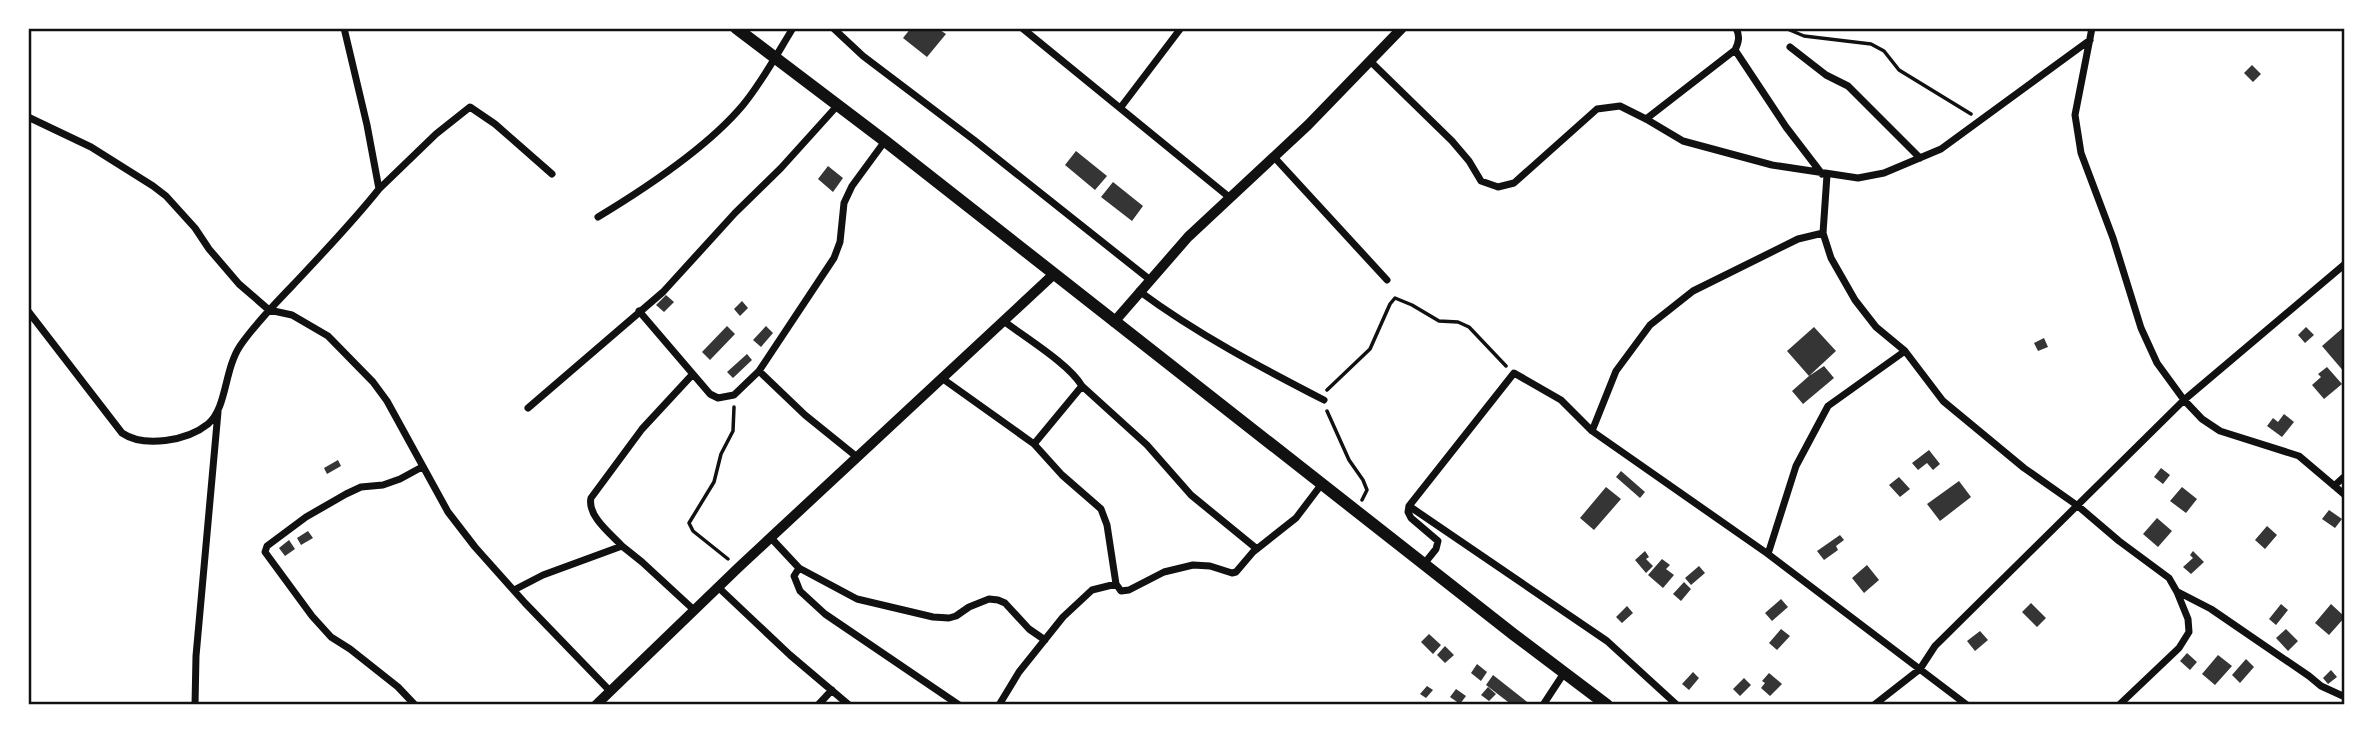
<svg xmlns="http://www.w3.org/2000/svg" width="2373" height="733" font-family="Commissioner,sans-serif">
	<rect width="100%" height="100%" fill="#fff"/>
	<!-- building -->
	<path fill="#353535" d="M 911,28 L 937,28 L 946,34 L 927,57 L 903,38 Z
		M 2252,65 L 2261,74 L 2253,82 L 2244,73 Z
		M 1076,151 L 1107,176 L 1095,190 L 1065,165 Z
		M 828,166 L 843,178 L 833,192 L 818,179 Z
		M 1113,182 L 1143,206 L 1132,221 L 1101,197 Z
		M 666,295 L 674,302 L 664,312 L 656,305 Z
		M 742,301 L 748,308 L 740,316 L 734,309 Z
		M 727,326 L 735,334 L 710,360 L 702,352 Z
		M 766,326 L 773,333 L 761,347 L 753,340 Z
		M 2345,326 L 2345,373 L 2322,346 Z
		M 1814,327 L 1836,351 L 1809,376 L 1824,366 L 1834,378 L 1803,404 L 1792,391 L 1809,376 L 1787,351 Z
		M 2306,327 L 2314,335 L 2305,343 L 2298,335 Z
		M 2044,338 L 2048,347 L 2038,351 L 2034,343 Z
		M 747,354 L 752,360 L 733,378 L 727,372 Z
		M 2327,367 L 2342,384 L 2324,399 L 2312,385 L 2321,377 L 2318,374 Z
		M 2284,414 L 2294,422 L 2282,437 L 2267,426 L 2273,418 L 2278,422 Z
		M 1929,450 L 1940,464 L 1933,470 L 1927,463 L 1918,470 L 1912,463 Z
		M 338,460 L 341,466 L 327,474 L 324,468 Z
		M 2161,468 L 2170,475 L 2163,484 L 2154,477 Z
		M 1621,471 L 1645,492 L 1640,498 L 1616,477 Z
		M 1899,477 L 1910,489 L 1900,497 L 1889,485 Z
		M 1959,481 L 1971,497 L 1940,521 L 1927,504 Z
		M 1606,487 L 1621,499 L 1594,530 L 1580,518 Z
		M 2182,487 L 2197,499 L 2186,513 L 2170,501 Z
		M 2329,510 L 2342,519 L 2335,528 L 2322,519 Z
		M 2157,518 L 2172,531 L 2158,547 L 2143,534 Z
		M 2267,526 L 2277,535 L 2265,549 L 2255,540 Z
		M 308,531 L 313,538 L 301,545 L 297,538 Z
		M 1840,535 L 1844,540 L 1836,546 L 1838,550 L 1824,560 L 1817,551 Z
		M 289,540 L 295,549 L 285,556 L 279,548 Z
		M 1645,551 L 1649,557 L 1646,559 L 1653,566 L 1646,573 L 1635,560 Z
		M 2193,551 L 2204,562 L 2191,574 L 2183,567 L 2193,558 L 2190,555 Z
		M 1662,559 L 1670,565 L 1666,569 L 1674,575 L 1663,588 L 1648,575 Z
		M 1867,565 L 1879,580 L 1864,593 L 1852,578 Z
		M 1699,566 L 1705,573 L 1691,585 L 1685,578 Z
		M 1684,582 L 1691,589 L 1681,601 L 1673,594 Z
		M 1781,599 L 1788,607 L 1772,621 L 1765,613 Z
		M 2031,603 L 2046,618 L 2037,627 L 2022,612 Z
		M 2281,604 L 2288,610 L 2276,625 L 2269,619 Z
		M 2331,604 L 2345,617 L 2329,635 L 2315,623 Z
		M 1627,606 L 1633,613 L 1622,623 L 1616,617 Z
		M 1781,629 L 1790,636 L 1777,650 L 1769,643 Z
		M 2286,629 L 2298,641 L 2288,651 L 2276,638 Z
		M 1980,631 L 1988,640 L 1975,651 L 1967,641 Z
		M 1429,634 L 1441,645 L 1433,654 L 1421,642 Z
		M 1445,646 L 1454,655 L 1445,663 L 1437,655 Z
		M 2187,653 L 2197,662 L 2190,670 L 2180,661 Z
		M 2218,655 L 2232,666 L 2215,685 L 2202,674 Z
		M 2246,659 L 2254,667 L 2240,683 L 2232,675 Z
		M 1477,664 L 1487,672 L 1481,681 L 1471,673 Z
		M 2331,670 L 2337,677 L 2328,684 L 2323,678 Z
		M 1693,672 L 1699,678 L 1689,690 L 1682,684 Z
		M 1769,673 L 1782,684 L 1770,696 L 1761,688 L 1765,683 L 1762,681 Z
		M 1493,675 L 1531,705 L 1512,705 L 1486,685 Z
		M 1744,678 L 1751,685 L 1740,696 L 1733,689 Z
		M 1427,686 L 1433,690 L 1426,698 L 1420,694 Z
		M 1488,687 L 1496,694 L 1489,701 L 1481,695 Z
		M 1456,689 L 1466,696 L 1460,704 L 1450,697 Z"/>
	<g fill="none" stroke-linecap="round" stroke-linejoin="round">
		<!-- path -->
		<path stroke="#111" stroke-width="3.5" d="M 1785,28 L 1804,36 L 1871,44 L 1884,51 L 1899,70 L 1971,114
			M 1327,390 L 1370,349 L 1390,304 L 1395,298 L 1412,305 L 1439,321 L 1458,322 L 1469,327 L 1506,366
			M 1327,411 L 1349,460 L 1363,480 L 1367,490 L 1362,500
			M 728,559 L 693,531 L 689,523 L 714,482 L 721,454 L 733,431 L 734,407"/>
		<!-- minor -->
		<path stroke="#111" stroke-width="7" d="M 833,28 L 863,56 L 974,140 L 1149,279
			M 1022,28 L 1229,197
			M 2092,28 L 2075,115 L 2081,153 L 2113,238 L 2141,328 L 2157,363 L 2184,400 L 2202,419 L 2220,431 L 2299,456 L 2345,495
			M 1790,47 L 1826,75 L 1848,86 L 1920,158
			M 1735,50 L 1786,127 L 1822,174
			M 1370,61 L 1452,141 L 1469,161 L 1481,181 L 1498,187 L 1514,183 L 1597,109 L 1620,106 L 1646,119 L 1683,141 L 1772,165 L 1858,178 L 1884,173 L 1941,149 L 2090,40
			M 1121,107 L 1181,28
			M 28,117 L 91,147 L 153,186 L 166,196 L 195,228 L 209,249 L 239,284 L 269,310 L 292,315 L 328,336 L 373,382 L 387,401 L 448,512 L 475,547 L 525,603 L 610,691
			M 1646,119 L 1735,50 C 1739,42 1740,36 1736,28
			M 1274,157 L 1387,280
			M 1827,175 L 1823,233 L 1831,258 L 1855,300 L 1876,327 L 1905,351 L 1943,401 L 2024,468 L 2078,506 L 2119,541 L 2169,578 L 2177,592 L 2188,619 L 2189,632 L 2179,648 L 2119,705
			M 379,189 L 436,134 L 470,107 L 495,124 L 552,174
			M 598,217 C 646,188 707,148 743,105 C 762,82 777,54 793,28
			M 1139,291 C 1197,334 1260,367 1324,400
			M 28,311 L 122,433 C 144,448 187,441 208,424 C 227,408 224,370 240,346 C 255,324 274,305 293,285 C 322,254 352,223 379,189 L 367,125 L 344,28
			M 639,311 L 710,394 L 718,398 L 734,395 L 759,371 L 834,258 L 840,242 L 844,203 L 852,186 L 885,141
			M 1005,322 C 1026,338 1069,364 1082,386 L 1034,444
			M 759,371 L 805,415 L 857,457
			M 943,379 L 1034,444 L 1062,475 L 1101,509 L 1107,525 L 1116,584
			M 1082,386 L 1147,445 L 1191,495 L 1257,549
			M 528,408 L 663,292 L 735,213 L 781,168 L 837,106
			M 1592,431 L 1616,371 L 1650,325 L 1693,291 L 1798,239 L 1823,233
			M 2334,486 L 2345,476
			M 1409,506 L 1607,641 L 1677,705
			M 771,538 L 799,568 L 857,599 L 933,617 L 949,618 L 956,616 L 969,607 L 989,599 L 998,600 L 1005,603 L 1029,629 L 1045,640
			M 622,546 C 611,534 587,516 591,498 L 642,429 L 692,375
			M 1768,554 L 1796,466 L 1828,406 L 1905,351
			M 1424,564 L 1436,549 L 1438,541 L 1411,518 L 1408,512 L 1409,506 L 1514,373 L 1561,400 L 1592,431 L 1768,554 L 1967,705
			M 799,568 L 794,576 L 800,591 L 825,614 L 959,705
			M 719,588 L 790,655 L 849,705
			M 514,590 L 543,575 L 622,546 L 642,562 L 694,610
			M 2178,592 L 2211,609 L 2309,676 L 2321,686 L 2345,697
			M 195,705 L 196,656 L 218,412
			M 415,705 L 398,687 L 350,649 L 331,637 L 312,616 L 265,552 L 267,546 L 306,517 L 346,494 L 361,487 L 383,485 L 400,479 L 422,467
			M 818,705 L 832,690
			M 999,705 L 1019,672 L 1063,617 L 1092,590 L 1116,584 L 1121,591 L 1129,590 L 1164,572 L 1193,565 L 1210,566 L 1232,573 L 1236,572 L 1253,552 L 1296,518 L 1321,485
			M 1543,705 L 1564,673
			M 1874,705 L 1920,669 L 1935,646 L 2184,400 L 2345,264"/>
		<!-- tertiary -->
		<path stroke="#111" stroke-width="10" d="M 1114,322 L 1188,237 L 1308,125 L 1402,28
			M 596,705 L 739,567 L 1054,274"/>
		<!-- primary -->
		<path stroke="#111" stroke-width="12" d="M 736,28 L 885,141 L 1513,634 L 1607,705"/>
	</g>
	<!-- border -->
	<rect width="2373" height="733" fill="none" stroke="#ffffff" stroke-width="60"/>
	<rect x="30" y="30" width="2313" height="673" fill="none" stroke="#111" stroke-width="2.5"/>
</svg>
